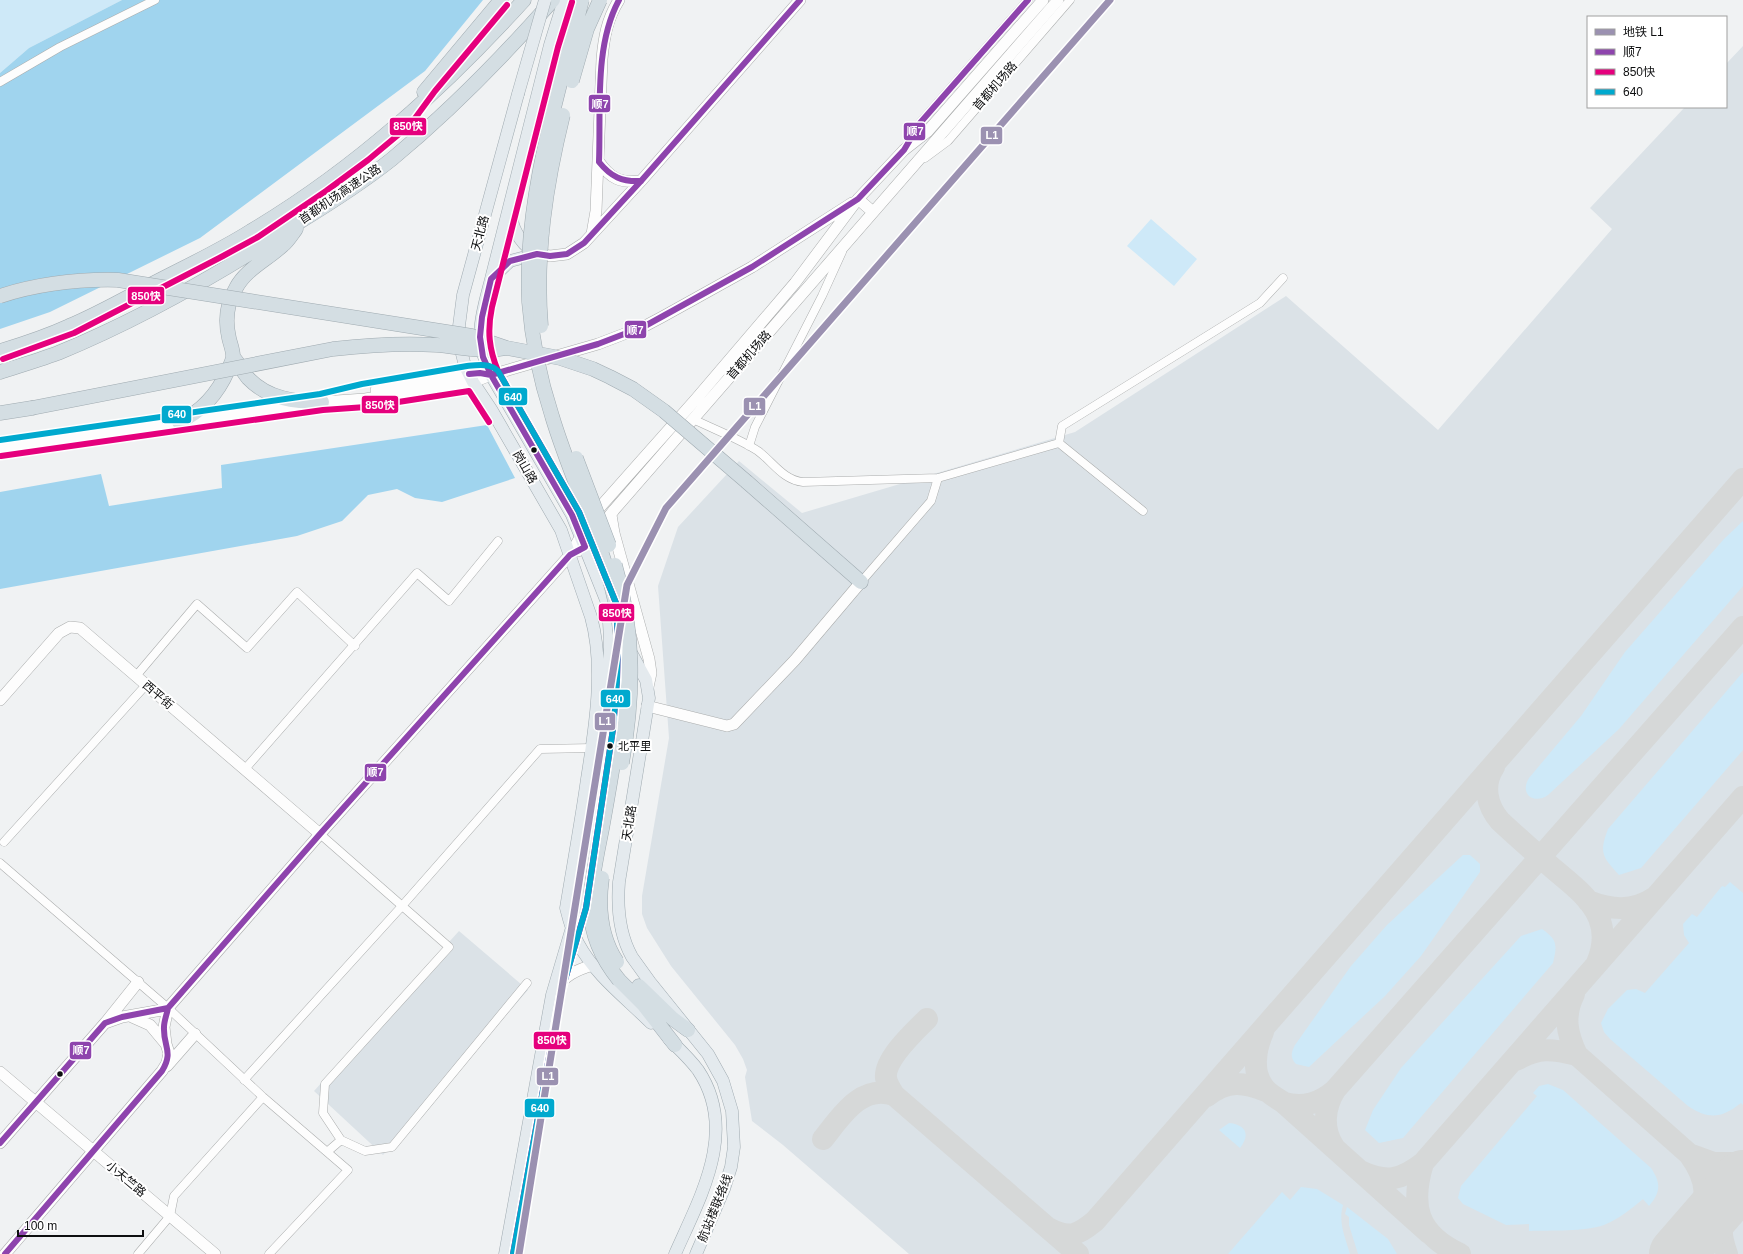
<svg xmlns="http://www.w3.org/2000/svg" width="1743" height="1254" font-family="Arial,'Noto Sans SC',sans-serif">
	<rect width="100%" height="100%" fill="#f0f2f3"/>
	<!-- built -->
	<path fill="#dbe2e7" d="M 1743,46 L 1743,1254 L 909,1254 L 783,1145 L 752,1121 L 745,1077 L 747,1070 L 743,1059 L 735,1045 L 671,966 L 647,928 L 642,914 L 642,896 L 669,738 L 658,586 L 678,527 L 739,461 L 802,513 L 1075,432 L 1286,296 L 1438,430 L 1612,229 L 1590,208 L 1685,107 L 1726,107 L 1726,64 Z
		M 459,931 L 528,990 L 383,1155 L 314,1091 Z"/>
	<!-- green -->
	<path fill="#cee9f8" d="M 0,0 L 122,0 L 29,48 L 0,73 Z
		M 1151,219 L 1197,259 L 1174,286 L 1127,246 Z
		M 1743,521 L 1743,586 L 1619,729 L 1548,795 C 1534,805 1519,794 1529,778 L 1581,716 L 1625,652 L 1724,539 Z
		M 1743,672 L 1743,750 L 1641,868 L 1619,875 C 1602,856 1599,853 1608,829 Z
		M 1463,855 L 1470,855 L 1480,864 L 1480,872 L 1421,956 L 1385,996 L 1309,1067 L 1296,1064 C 1290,1057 1291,1053 1295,1045 L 1351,966 L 1387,925 Z
		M 1730,882 L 1743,893 L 1743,1105 L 1741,1103 C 1722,1118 1709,1120 1688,1106 L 1610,1039 L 1604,1032 L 1601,1023 L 1608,1009 L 1627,990 L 1636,989 L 1645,993 L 1689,943 L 1684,935 L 1683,924 L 1692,914 L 1697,917 L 1722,886 L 1725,887 Z
		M 1542,929 C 1558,940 1557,945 1553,963 L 1403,1138 L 1379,1143 L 1365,1130 L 1373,1110 L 1401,1068 L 1521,936 Z
		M 1548,1084 L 1563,1090 L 1651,1168 C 1661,1183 1661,1192 1649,1206 L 1643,1199 C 1631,1209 1619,1219 1604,1225 C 1584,1232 1551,1230 1529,1231 L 1529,1224 L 1506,1225 L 1463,1204 L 1458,1198 L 1461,1186 L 1537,1096 L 1533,1093 L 1539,1086 Z
		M 1229,1123 C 1247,1125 1250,1135 1240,1148 L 1219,1130 Z
		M 1301,1187 L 1317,1189 L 1343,1205 C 1338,1222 1345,1237 1350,1254 L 1228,1254 L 1282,1192 L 1290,1200 Z
		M 1347,1207 L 1388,1239 L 1397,1254 L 1358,1254 L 1349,1225 L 1349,1217 L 1345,1214 Z"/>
	<!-- forest -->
	<path fill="#a0d4ee" d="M 122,0 L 483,0 L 425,71 L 200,238 L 50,312 L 0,329 L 0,73 L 29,48 Z
		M 487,425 L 515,478 L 442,502 L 415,498 L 397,489 L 368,495 L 342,521 L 297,536 L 0,589 L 0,492 L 101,474 L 109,506 L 222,488 L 221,465 Z"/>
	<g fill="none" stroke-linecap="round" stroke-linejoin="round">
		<!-- taxiway -->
		<path stroke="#d6d8d8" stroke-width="22" d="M 1494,767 C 1482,785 1487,806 1500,821 C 1516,836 1532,850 1549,865 C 1566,880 1590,896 1599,918 C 1605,933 1603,949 1597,963
			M 1588,901 C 1611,910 1633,912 1654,898
			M 1574,994 C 1563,1016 1567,1034 1577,1055 L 1689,1154 L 1714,1163 L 1735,1163 L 1743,1161
			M 927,1019 C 914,1032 884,1059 886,1078 C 887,1084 891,1090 894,1095 L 1078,1254
			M 1263,1032 C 1255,1050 1251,1074 1266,1090 C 1271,1095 1278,1099 1284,1103 L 1429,1233
			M 1516,1060 C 1539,1047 1552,1049 1577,1055
			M 1335,1090 L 1743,627
			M 1207,1096 C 1228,1080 1243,1082 1266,1091
			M 1284,1103 C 1304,1108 1320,1103 1335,1090 C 1324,1108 1322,1129 1334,1147
			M 823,1139 C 840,1118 861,1083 894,1095
			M 1689,1154 C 1711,1184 1706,1199 1696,1232
			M 1423,1163 C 1410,1206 1417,1234 1460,1254
			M 1360,1171 C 1386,1183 1400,1181 1423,1163 L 1743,797
			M 1742,1179 L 1743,1179
			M 1048,1228 C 1069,1239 1077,1236 1095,1221 L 1743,479
			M 1669,1254 L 1689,1241
			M 1727,1254 C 1718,1230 1721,1219 1728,1195"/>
		<!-- runway -->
		<path stroke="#d6d8d8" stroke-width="56" d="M 1677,1254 L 1743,1178"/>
		<defs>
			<path id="street" d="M 0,82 L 60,47 L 155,0
				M 906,147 L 920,123 L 1028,0
				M 925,158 L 948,141 L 1070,0
				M 693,419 C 713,429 740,439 758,451 C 773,462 783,480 803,482 L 938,478 L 1059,443 L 1143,511
				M 1059,443 L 1062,426 L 1260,303 L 1283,278
				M 749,446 L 755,427 L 822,296 L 842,252
				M 861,582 L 931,501 L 938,478
				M 136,676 L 197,604 L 247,648 L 297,592 L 355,646
				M 245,769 L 417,573 L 449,601 L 498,541
				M 320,834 L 449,947 L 325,1084 L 323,1113 L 341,1140 L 365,1151 L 392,1147 L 527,983
				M 4,842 L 146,685
				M 0,863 L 168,1008 L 263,1097 L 348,1170 L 269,1254
				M 244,1080 L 402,906 L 540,749 L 592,748
				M 327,1152 L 341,1140
				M 138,1254 L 170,1216 L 174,1196 L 263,1097"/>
			<path id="secondary" d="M 599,162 C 611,179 620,183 641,181
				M 858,199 L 873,212
				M 592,234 L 596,211 L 602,59 C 604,37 607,19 619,0
				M 537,254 L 550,256 L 567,254 L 584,243 L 641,181 L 800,0
				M 376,390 L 476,373 L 491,375
				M 0,448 L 322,402 L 365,399 L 473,382 L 491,375 L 598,344 L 645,326 L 662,317 L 752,267 L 852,203
				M 611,515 L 614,533 L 649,659 L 651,673 L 648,687
				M 578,551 L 585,547 L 614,510 L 1058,0
				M 0,700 L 59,633 L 70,627 L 80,628 L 320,834
				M 647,706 L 727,726 L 734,724 L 795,660 L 861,582
				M 555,990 C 564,976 576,970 593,965
				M 132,1017 L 150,1025 L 165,1043
				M 106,1022 L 138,982
				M 167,1066 L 195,1034
				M 0,1072 L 215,1254
				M 0,1143 L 105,1023 L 122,1017 L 162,1010 L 168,1008
				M 5,1254 L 162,1071 L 167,1063 L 169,1053 L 166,1044 L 164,1027 L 168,1008 L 320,834 L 570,555 L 593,515 L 696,399 L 795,283 L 858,199 L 904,150 L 927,132 L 1043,0"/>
			<path id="primary" d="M 518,94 L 463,295 L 459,326 L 462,354 L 465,366 L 473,382 L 491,409 L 561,530 L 591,617 C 605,667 595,728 587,779 C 581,822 573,865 566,908 C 569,920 572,932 578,943 C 595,975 626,998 651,1023
				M 511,209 C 510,226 520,243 534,252
				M 492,278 L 510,261 L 537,254
				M 629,649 L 646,680 L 649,698 L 619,882 C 617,908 619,934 632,957 L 650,982 L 708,1054 L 723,1081 L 732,1111 L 734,1147 L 731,1167 L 724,1189 L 696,1254
				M 669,1039 C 679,1049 690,1059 698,1070 C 739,1131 700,1197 675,1254
				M 505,1254 L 552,995 L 578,907 L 605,728 L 609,679 L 610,640 L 608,605 L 572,515 L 491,375 C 473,337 481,318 491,279 L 550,45 L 564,0"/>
			<path id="highway" d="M 424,92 L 501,0
				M 0,351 C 23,344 47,336 69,326 C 100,313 129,296 158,281 C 189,265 221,250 251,231 C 355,169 443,89 524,0
				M 234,358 C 239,364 243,372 248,378 C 268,399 295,402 322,402
				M 0,372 C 19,366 39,360 58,353 C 141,319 221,273 296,224 C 329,204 362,183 392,159 C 450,111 503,57 553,0
				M 0,413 L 32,408
				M 179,422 C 203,411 218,393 228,370 C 230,366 233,360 233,356 C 233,350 230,343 229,338 C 225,321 227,303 236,288 C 246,269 267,260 283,245 C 288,241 292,234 296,229
				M 747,482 L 861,582
				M 619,980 L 643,1004 L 675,1045
				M 639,986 L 673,1019 L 688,1030"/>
		</defs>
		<!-- street casing -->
		<use href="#street" stroke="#abadad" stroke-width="9"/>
		<!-- secondary casing -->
		<use href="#secondary" stroke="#abadad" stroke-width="12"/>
		<!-- primary casing -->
		<use href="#primary" stroke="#9faab0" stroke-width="13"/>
		<!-- highway casing -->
		<use href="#highway" stroke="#9faab0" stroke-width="15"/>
		<!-- street -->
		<use href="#street" stroke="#fdfdfd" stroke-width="8"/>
		<!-- secondary -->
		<use href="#secondary" stroke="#fdfdfd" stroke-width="11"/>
		<!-- primary -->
		<use href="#primary" stroke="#e4eaee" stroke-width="12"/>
		<!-- highway -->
		<use href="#highway" stroke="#d4dee3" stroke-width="14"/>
		<defs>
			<path id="primary-bridge" d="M 518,94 L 545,0"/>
			<path id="highway-bridge" d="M 582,0 C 557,98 524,199 529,302 C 532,341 540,379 552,416 C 574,490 614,561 621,639 C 626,702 613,767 602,829 C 597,854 591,881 590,907 C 591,935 601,958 619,980
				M 572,81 L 587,29 L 600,0
				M 0,296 C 38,284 78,279 118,280 L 472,336 L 507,348 L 560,358 L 593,369 L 610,377 L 633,389 L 664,411 L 747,482
				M 541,326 C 535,254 546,184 563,115
				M 32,408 L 333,349 C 368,345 402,343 437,345 C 461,347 483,353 507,348
				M 576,458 L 609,545
				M 615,565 C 635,632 634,695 622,763
				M 602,878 C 598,907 601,938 617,962"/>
		</defs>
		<!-- primary-bridge casing -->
		<use href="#primary-bridge" stroke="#9faab0" stroke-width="13" stroke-linecap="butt"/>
		<!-- highway-bridge casing -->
		<use href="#highway-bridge" stroke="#9faab0" stroke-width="15" stroke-linecap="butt"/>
		<!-- primary-bridge -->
		<use href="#primary-bridge" stroke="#e4eaee" stroke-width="12"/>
		<!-- highway-bridge -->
		<use href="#highway-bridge" stroke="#d4dee3" stroke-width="14"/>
		<defs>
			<path id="bus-1" d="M 619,0 C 594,46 601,110 599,162 C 611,177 622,182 641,181
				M 469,374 L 480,373 L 491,375 L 598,344 L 645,326 L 752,267 L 858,199 L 904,150 L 920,123 L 1028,0
				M 0,1143 L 105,1023 L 122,1017 L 168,1008 L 182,992
				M 5,1254 L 162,1071 C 174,1051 163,1047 164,1027 C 164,1021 167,1014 168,1008 L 320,834 L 570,555 L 585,547 L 572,515 L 491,375 L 483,357 L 480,337 L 482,317 L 491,279 L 510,261 L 537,254 L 550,256 L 567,254 L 584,243 L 641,181 L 800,0"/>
			<path id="bus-2" d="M 3,359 L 74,333 L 223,256 L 258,237 L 326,191 L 368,160 L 410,125 L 435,91 L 507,5
				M 1,456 L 323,410 L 366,407 L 469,391 L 489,422
				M 513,1254 L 560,997 L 586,908 L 613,729 L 617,680 L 618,640 L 616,603 L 579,512 L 498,371 C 489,349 487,331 492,307 L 558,47 L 572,2"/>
			<path id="bus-3" d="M 0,440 L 320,394 L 362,384 L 467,366 C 477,365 491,363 498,371 L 579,512 L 616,603 L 618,640 L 617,680 L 613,729 L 586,908 L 560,997 L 513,1254"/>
		</defs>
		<!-- bus-1 casing -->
		<use href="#bus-1" stroke="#fff" stroke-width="9"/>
		<!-- bus-2 casing -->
		<use href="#bus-2" stroke="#fff" stroke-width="9"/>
		<!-- bus-3 casing -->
		<use href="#bus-3" stroke="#fff" stroke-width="9"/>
		<!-- bus-1 -->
		<use href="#bus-1" stroke="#8e44ad" stroke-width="6"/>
		<!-- bus-2 -->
		<use href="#bus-2" stroke="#e5007d" stroke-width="6"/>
		<!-- bus-3 -->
		<use href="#bus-3" stroke="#00a9ce" stroke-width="6"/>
		<defs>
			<path id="metro-1" d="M 519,1254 L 627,585 L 666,508 L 1110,0"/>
		</defs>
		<!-- metro-1 casing -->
		<use href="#metro-1" stroke="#fff" stroke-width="10"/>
		<!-- metro-1 -->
		<use href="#metro-1" stroke="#9b91b1" stroke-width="7"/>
	</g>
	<!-- markers -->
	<g fill="#0e0f10" stroke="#fff" stroke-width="1.5">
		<circle cx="534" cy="450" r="3.5"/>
		<circle cx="610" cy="746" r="3.5"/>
		<circle cx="60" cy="1074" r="3.5"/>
	</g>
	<g text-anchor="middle" stroke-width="4" stroke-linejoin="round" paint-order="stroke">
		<!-- bus labels -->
		<g font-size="11" fill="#0e0f10" stroke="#fff" text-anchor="start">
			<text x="618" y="750">北平里</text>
		</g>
		<!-- street labels -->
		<g font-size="12" fill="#0e0f10" stroke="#fff">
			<text transform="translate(995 86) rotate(-49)" y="4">首都机场路</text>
			<text transform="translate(340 194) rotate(-34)" y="4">首都机场高速公路</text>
			<text transform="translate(480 233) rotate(-75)" y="4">天北路</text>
			<text transform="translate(749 355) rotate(-49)" y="4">首都机场路</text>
			<text transform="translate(525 467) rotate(60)" y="4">岗山路</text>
			<text transform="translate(158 695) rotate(41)" y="4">西平街</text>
			<text transform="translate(629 823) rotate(-81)" y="4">天北路</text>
			<text transform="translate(126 1179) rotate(40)" y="4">小天竺路</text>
			<text transform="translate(715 1208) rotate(-68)" y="4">航站楼联络线</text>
		</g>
	</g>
	<g stroke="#fff" stroke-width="1.5">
		<rect x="588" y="94" width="23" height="19" rx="4" fill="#8e44ad"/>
		<rect x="389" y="117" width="38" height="19" rx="4" fill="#e5007d"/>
		<rect x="903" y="122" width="23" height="19" rx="4" fill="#8e44ad"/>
		<rect x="980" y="126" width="23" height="19" rx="4" fill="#9b91b1"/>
		<rect x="127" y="286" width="38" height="19" rx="4" fill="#e5007d"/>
		<rect x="624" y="320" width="23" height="19" rx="4" fill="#8e44ad"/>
		<rect x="498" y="387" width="30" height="19" rx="4" fill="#00a9ce"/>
		<rect x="361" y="395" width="38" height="19" rx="4" fill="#e5007d"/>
		<rect x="743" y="397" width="23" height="19" rx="4" fill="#9b91b1"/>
		<rect x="161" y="405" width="31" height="19" rx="4" fill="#00a9ce"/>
		<rect x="598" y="603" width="37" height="19" rx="4" fill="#e5007d"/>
		<rect x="600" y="689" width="31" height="19" rx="4" fill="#00a9ce"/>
		<rect x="594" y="712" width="22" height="19" rx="4" fill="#9b91b1"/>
		<rect x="364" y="763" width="23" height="19" rx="4" fill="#8e44ad"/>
		<rect x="533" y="1031" width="38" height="19" rx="4" fill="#e5007d"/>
		<rect x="69" y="1041" width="23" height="19" rx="4" fill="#8e44ad"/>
		<rect x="536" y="1067" width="23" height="19" rx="4" fill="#9b91b1"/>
		<rect x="524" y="1098" width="31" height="20" rx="4" fill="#00a9ce"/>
	</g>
	<g font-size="11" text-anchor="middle" font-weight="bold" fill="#fff">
		<text x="600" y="108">顺7</text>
		<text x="408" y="130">850快</text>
		<text x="915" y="135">顺7</text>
		<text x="992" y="139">L1</text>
		<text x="146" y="300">850快</text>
		<text x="635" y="334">顺7</text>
		<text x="513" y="401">640</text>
		<text x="380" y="409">850快</text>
		<text x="755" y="410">L1</text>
		<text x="177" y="418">640</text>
		<text x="617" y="617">850快</text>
		<text x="615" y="703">640</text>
		<text x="605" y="725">L1</text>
		<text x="375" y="776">顺7</text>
		<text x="552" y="1044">850快</text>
		<text x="81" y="1054">顺7</text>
		<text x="548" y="1080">L1</text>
		<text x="540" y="1112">640</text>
	</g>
	<!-- legend -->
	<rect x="1587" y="16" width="140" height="92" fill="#ffffff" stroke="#9f9f9f"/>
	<rect x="1595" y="29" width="20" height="6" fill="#9b91b1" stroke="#9f9f9f"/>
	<text x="1623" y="36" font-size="12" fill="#0e0f10">地铁 L1</text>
	<rect x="1595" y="49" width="20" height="6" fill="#8e44ad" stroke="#9f9f9f"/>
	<text x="1623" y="56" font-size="12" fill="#0e0f10">顺7</text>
	<rect x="1595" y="69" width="20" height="6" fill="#e5007d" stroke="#9f9f9f"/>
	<text x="1623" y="76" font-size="12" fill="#0e0f10">850快</text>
	<rect x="1595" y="89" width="20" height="6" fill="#00a9ce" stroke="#9f9f9f"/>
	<text x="1623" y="96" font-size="12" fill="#0e0f10">640</text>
	<!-- scale -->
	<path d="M18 1230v6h125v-6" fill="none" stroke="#0e0f10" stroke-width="2"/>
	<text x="24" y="1230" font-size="12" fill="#0e0f10" stroke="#ffffff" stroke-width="3" paint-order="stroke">100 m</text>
</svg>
